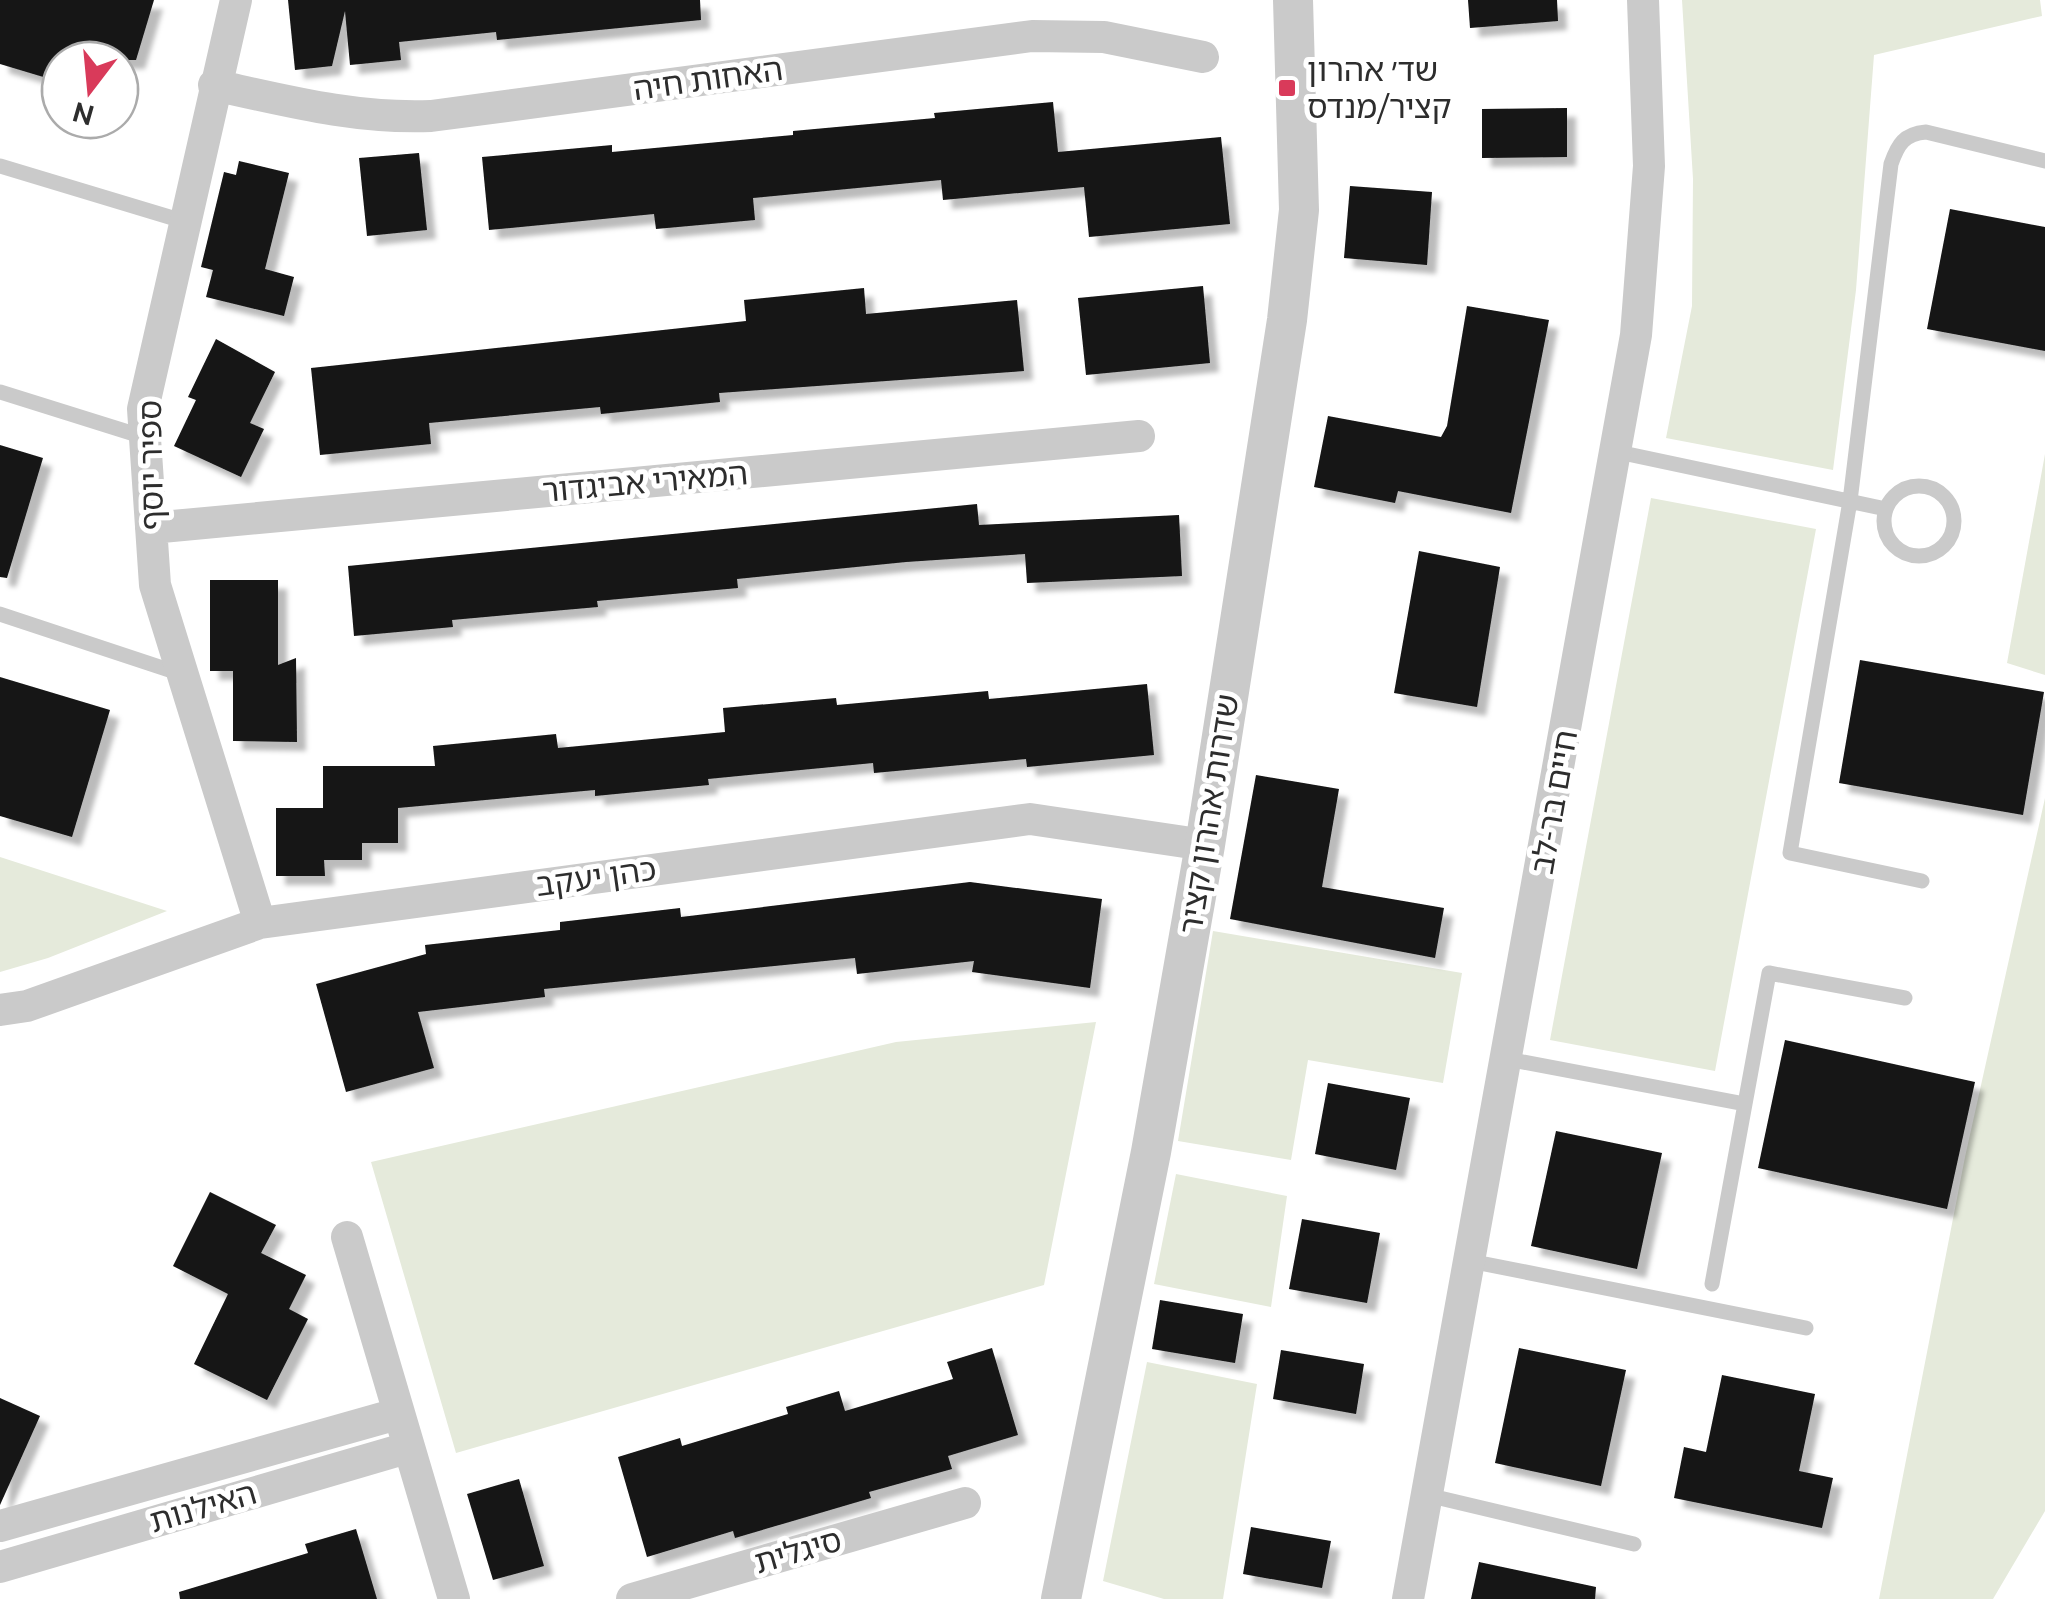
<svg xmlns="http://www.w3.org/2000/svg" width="2045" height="1599" font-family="Ubuntu,'Noto Sans Hebrew',sans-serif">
	<defs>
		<filter id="shadow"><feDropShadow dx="9" dy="9" stdDeviation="2.5" flood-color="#0004"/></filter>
	</defs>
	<rect width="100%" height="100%" fill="#fff"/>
	<!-- green -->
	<path fill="#e5eadb" d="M 1682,0 L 2040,0 L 2042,16 L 1874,55 L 1856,290 L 1833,470 L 1666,438 L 1692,306 L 1693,179 Z
		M 2045,454 L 2045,675 L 2007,663 Z
		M 1651,498 L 1816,529 L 1715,1071 L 1550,1040 Z
		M 2045,798 L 2045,1511 L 1993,1599 L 1879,1599 L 1965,1157 Z
		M 0,857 L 167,911 L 48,958 L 0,972 Z
		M 1213,931 L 1462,973 L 1443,1083 L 1308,1060 L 1291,1160 L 1178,1141 Z
		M 1096,1022 L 1044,1285 L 456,1453 L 371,1162 L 896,1042 Z
		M 1176,1174 L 1287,1196 L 1271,1307 L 1154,1284 Z
		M 1147,1362 L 1257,1384 L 1223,1599 L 1164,1599 L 1103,1581 Z"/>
	<!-- building -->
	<path fill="#141414" filter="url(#shadow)" d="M 0,0 L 154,0 L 136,60 L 60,60 L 60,82 L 0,64 Z
		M 288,0 L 700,0 L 701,20 L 497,40 L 496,32 L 399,42 L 401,60 L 350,65 L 345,11 L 332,66 L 295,70 Z
		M 1468,0 L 1557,0 L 1558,21 L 1470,28 Z
		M 1053,102 L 1058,152 L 1221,137 L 1230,224 L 1089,237 L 1084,187 L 943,200 L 941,180 L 753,198 L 755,220 L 656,229 L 654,214 L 489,230 L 482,157 L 612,145 L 612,152 L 793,135 L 793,131 L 935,118 L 934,113 Z
		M 1567,108 L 1567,157 L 1482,158 L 1482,109 Z
		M 419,153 L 427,230 L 367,236 L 359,158 Z
		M 239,161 L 289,173 L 265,269 L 294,277 L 284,316 L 206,297 L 213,270 L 201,267 L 224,172 L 236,175 Z
		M 1350,186 L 1432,192 L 1427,265 L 1344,258 Z
		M 1950,209 L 2045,227 L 2045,351 L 1927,329 Z
		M 1203,286 L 1210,363 L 1086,375 L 1078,298 Z
		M 864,288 L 866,314 L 1017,300 L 1024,371 L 719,393 L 720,402 L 601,414 L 600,407 L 429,423 L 431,444 L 320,455 L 311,368 L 746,321 L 744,300 Z
		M 1467,306 L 1549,320 L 1511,513 L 1398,491 L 1395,503 L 1314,487 L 1328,416 L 1441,437 L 1447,426 Z
		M 216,339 L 275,372 L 250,423 L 264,429 L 241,477 L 174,446 L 196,400 L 188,397 Z
		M 0,445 L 43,458 L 7,578 L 0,577 Z
		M 977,504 L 979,525 L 1179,515 L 1182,576 L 1027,583 L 1025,554 L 906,562 L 737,579 L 738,588 L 597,601 L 598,607 L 452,620 L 453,627 L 354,636 L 348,566 Z
		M 1419,551 L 1500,567 L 1477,707 L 1394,693 Z
		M 210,580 L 278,580 L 278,665 L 296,658 L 297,742 L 233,741 L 233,671 L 210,671 Z
		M 1860,660 L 2044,692 L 2023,815 L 1839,783 Z
		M 0,677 L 110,710 L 72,837 L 0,816 Z
		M 1147,684 L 1154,755 L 1027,767 L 1026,759 L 874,773 L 873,763 L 708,779 L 709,785 L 595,796 L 595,790 L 398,808 L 398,843 L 362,843 L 362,860 L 324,860 L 325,876 L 276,876 L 276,808 L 323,808 L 323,766 L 435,766 L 433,746 L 556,734 L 558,748 L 725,732 L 723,708 L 836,698 L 837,705 L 988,691 L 989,699 Z
		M 1256,775 L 1339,789 L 1322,887 L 1444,908 L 1435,958 L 1230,919 Z
		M 970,882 L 1102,899 L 1090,988 L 972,972 L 974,961 L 857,974 L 855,958 L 544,989 L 545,997 L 418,1012 L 434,1068 L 346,1092 L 316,984 L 426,954 L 425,945 L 560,930 L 560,922 L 680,908 L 681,917 Z
		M 1785,1040 L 1975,1082 L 1947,1209 L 1758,1168 Z
		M 1328,1083 L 1410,1098 L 1396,1170 L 1315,1154 Z
		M 1556,1131 L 1662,1153 L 1637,1269 L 1531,1246 Z
		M 210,1192 L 276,1225 L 261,1253 L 306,1275 L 289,1309 L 308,1319 L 267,1400 L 194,1364 L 228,1294 L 173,1266 Z
		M 1302,1219 L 1380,1233 L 1367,1303 L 1289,1289 Z
		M 1160,1300 L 1243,1314 L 1235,1363 L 1152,1349 Z
		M 992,1348 L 1018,1435 L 948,1456 L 952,1469 L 869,1492 L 871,1498 L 735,1538 L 733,1531 L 647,1557 L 618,1457 L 680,1438 L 682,1446 L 788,1414 L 786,1407 L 839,1391 L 845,1411 L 953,1379 L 947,1362 Z
		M 1519,1348 L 1626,1370 L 1601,1486 L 1495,1463 Z
		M 1281,1350 L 1364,1364 L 1356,1414 L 1273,1399 Z
		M 1722,1375 L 1815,1394 L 1799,1471 L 1833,1478 L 1822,1528 L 1674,1498 L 1684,1447 L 1706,1452 Z
		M 0,1398 L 40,1416 L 0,1505 Z
		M 519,1479 L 544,1566 L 493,1580 L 467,1494 Z
		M 1251,1527 L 1331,1541 L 1322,1588 L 1243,1574 Z
		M 356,1529 L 377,1599 L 180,1599 L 179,1592 L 308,1553 L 305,1544 Z
		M 1479,1562 L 1596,1587 L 1595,1599 L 1471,1599 Z"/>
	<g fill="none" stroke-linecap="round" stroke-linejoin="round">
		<!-- service -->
		<path stroke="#cacaca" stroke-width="15" d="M 0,166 L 186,222
			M 0,392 L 144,437
			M 1618,452 L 1886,509
			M1884 521a35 35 0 1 1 70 0a35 35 0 1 1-70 0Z
			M 0,614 L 181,674
			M 1922,881 L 1790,853 L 1850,501 L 1891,164 C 1898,144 1904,134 1926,132 L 2045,161
			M 1507,1059 L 1745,1104
			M 1470,1261 L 1806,1328
			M 1712,1284 L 1769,973 L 1905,998
			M 1427,1495 L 1634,1544"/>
		<!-- minor -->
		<path stroke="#cacaca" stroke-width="32" d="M 236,0 L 143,409 L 155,585 L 260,923
			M 214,85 C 287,101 356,119 431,116 L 1032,36 L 1104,37 L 1203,57
			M 151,528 L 1139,436
			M 0,1010 L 27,1006 L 260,923 L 1030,819 L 1205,845
			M 347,1237 L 454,1599
			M 0,1526 L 397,1414
			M 0,1567 L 407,1448
			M 632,1599 L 965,1503
			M 1408,1599 L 1636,335 L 1649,166 L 1643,0"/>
		<!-- tertiary -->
		<path stroke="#cacaca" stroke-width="40" d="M 1061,1599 L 1151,1152 L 1205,845 L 1287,320 L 1299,210 L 1293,0"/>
	</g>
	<!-- markers -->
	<rect fill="#d93a5a" stroke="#fff" stroke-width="4" x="1277" y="78" width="20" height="20" rx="5"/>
	<g text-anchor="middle" stroke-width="10" stroke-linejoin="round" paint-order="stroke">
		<!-- poi labels -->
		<g font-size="32" fill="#2d2d2d" stroke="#fff" text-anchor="start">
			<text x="1307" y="81">שד׳ אהרון<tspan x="1307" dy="37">קציר/מנדס</tspan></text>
		</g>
		<!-- street labels -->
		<g font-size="32" fill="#2d2d2d" stroke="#fff">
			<text transform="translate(708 79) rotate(-8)" y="11">האחות חיה</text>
			<text transform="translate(151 465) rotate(-91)" y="11">ספיר יוסף</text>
			<text transform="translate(645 482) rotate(-5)" y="11">המאירי אביגדור</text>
			<text transform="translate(1554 802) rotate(-80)" y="11">חיים בר-לב</text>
			<text transform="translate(1209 814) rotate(-81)" y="11">שדרות אהרון קציר</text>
			<text transform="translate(596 877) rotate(-8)" y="11">כהן יעקב</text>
			<text transform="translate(203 1507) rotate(-16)" y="11">האילנות</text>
			<text transform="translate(798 1551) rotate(-16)" y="11">סיגלית</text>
		</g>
	</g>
	<!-- north arrow -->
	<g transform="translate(90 90) rotate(196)"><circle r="48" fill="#ffffff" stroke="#ababab" stroke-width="2.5"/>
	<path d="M0-8L18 38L0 25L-18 38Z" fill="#d93a5a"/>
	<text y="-15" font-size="28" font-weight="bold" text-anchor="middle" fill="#2d2d2d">N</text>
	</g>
</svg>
